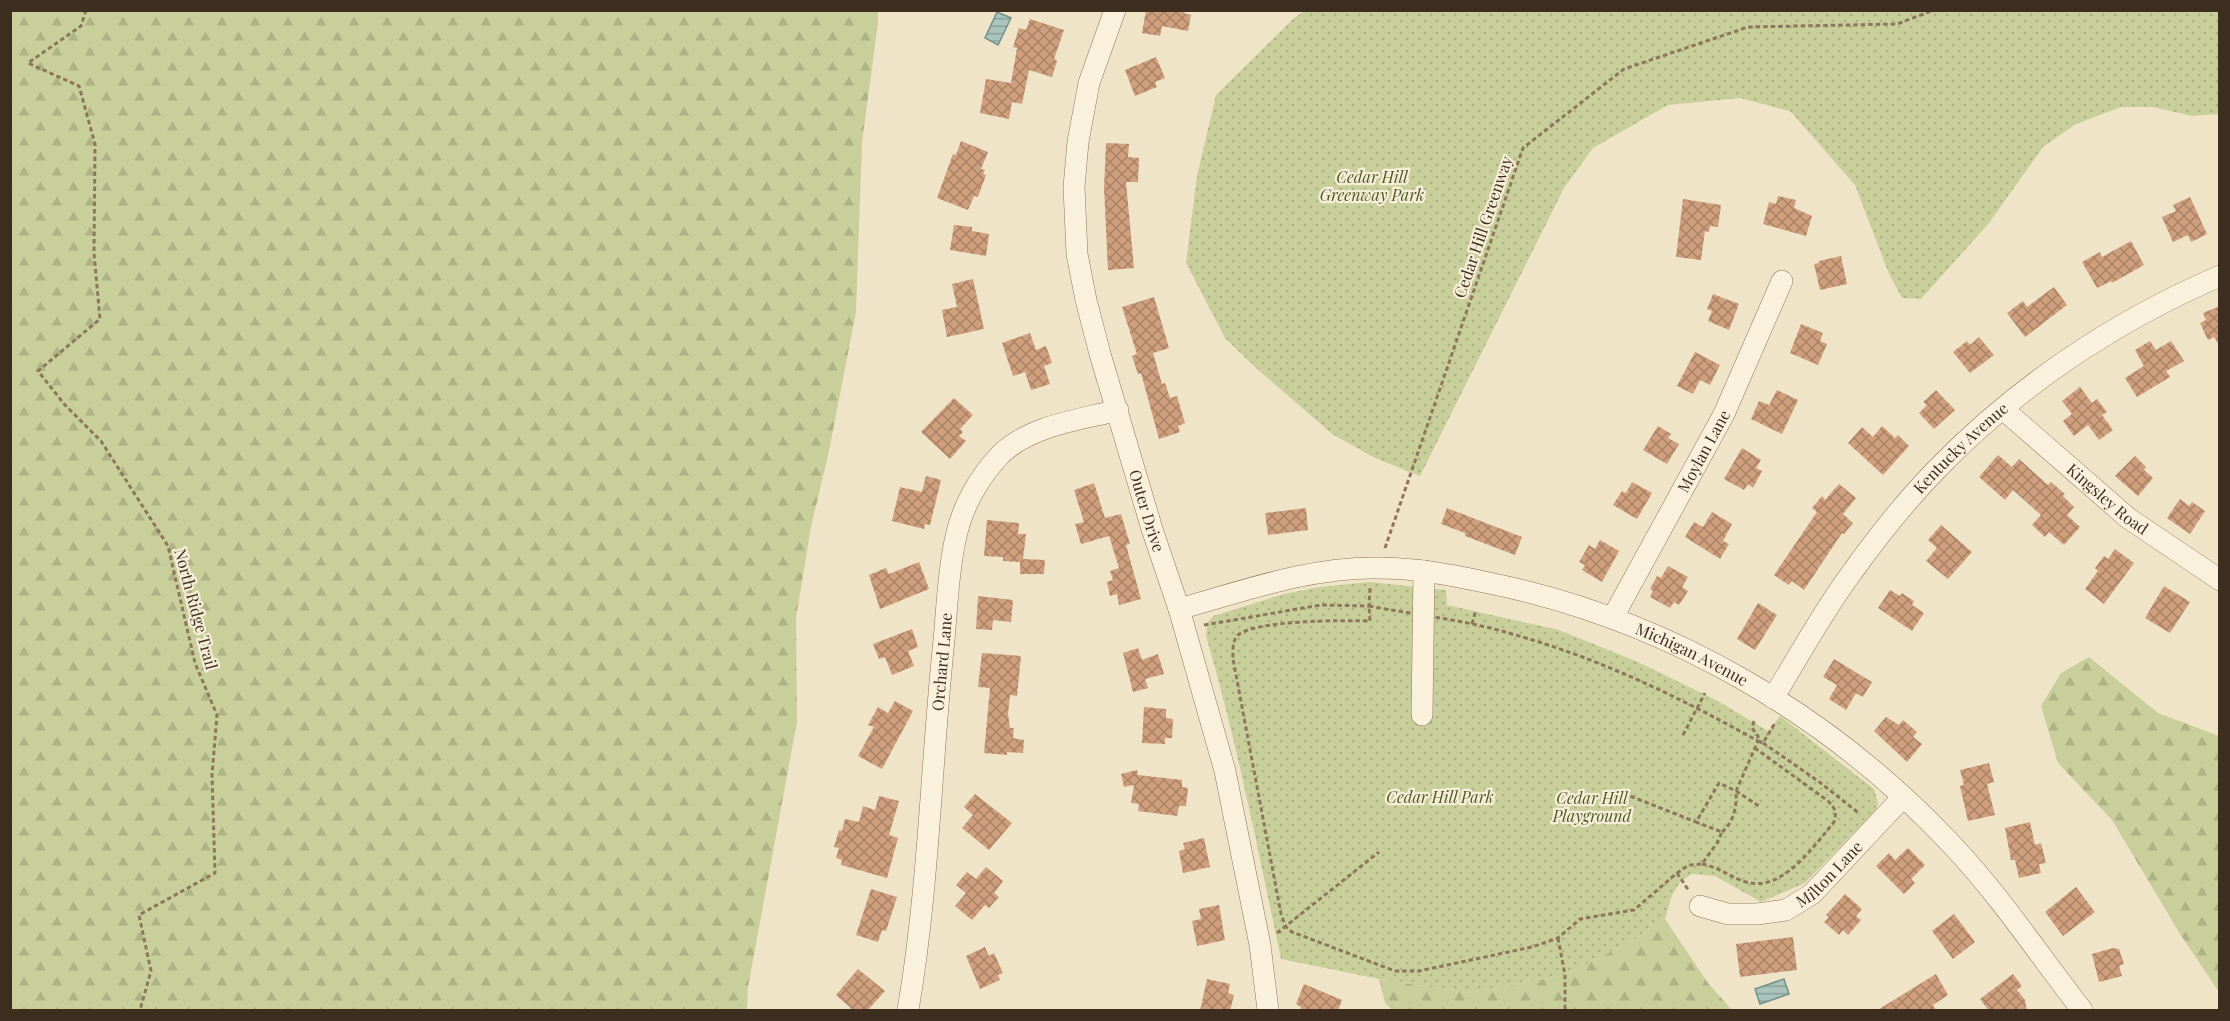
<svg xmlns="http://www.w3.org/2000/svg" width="2230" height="1021" font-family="'Playfair Display',serif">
	<defs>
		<pattern id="forest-firs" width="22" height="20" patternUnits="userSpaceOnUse" patternTransform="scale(1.5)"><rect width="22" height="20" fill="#c9cf9b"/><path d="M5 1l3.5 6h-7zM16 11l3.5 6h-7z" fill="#aeb285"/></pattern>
		<pattern id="park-dots" width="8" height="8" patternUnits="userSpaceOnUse" patternTransform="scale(1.5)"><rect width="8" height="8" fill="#c9cf9b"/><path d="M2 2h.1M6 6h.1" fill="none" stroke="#aeb285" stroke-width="1.8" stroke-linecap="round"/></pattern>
		<pattern id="water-rules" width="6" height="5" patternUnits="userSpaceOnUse" patternTransform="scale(1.5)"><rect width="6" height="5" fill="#a9c4bc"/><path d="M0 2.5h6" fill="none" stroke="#8ba098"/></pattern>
		<pattern id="building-cross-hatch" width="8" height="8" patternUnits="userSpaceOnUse" patternTransform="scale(1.5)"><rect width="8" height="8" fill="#cf9f7d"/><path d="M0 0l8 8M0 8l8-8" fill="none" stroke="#a98266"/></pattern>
	</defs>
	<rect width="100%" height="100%" fill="#f0e4c8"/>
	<!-- forest -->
	<path fill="url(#forest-firs)" d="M 10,11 L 878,11 L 878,23 L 862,142 L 856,312 L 829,451 L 811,527 L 796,618 L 797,722 L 748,987 L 747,1010 L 11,1010 Z
		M 2089,657 L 2158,713 L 2219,736 L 2219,992 L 2180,934 L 2112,820 L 2058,763 L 2041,706 L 2061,673 Z
		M 1665,919 L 1708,983 L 1732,1010 L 1392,1010 L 1385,1003 L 1379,979 L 1467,993 L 1565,975 L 1639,937 Z"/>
	<!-- park -->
	<path fill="url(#park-dots)" d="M 1304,11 L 2219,11 L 2219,114 L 2192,116 L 2153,107 L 2121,107 L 2076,124 L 2043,147 L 1989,223 L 1921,299 L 1902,298 L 1889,274 L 1855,185 L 1790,111 L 1740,98 L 1668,105 L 1593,148 L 1564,188 L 1420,476 L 1375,458 L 1332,434 L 1255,367 L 1225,338 L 1186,263 L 1197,176 L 1216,95 L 1293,19 Z
		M 1370,582 L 1446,590 L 1447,605 L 1559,630 L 1638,662 L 1718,701 L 1768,731 L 1780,716 L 1874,789 L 1878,803 L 1875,811 L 1805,883 L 1761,902 L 1715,876 L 1692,874 L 1681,881 L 1672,895 L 1665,919 L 1639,937 L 1565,975 L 1467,993 L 1379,979 L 1281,959 C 1258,851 1237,742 1206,636 L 1207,624 L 1213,616 L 1284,594 L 1319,587 Z"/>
	<!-- water -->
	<path fill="url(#water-rules)" stroke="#6f938a" stroke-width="1.5" d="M 997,12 L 1011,18 L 998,45 L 985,38 Z
		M 1784,979 L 1789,994 L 1760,1004 L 1755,989 Z"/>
	<!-- building -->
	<path fill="url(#building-cross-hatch)" d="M 1146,10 L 1185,10 L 1184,13 L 1191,15 L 1188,31 L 1162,26 L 1160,36 L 1142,33 Z
		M 1030,19 L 1064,30 L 1054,59 L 1057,61 L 1052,77 L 1029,70 L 1022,104 L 1012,102 L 1009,119 L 980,113 L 986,79 L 1011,83 L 1017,48 L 1013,47 L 1019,28 L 1026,30 Z
		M 1156,57 L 1165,78 L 1155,82 L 1157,87 L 1135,96 L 1125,70 Z
		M 961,141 L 988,152 L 981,169 L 985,170 L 983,174 L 986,175 L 978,197 L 974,196 L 968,210 L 937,198 L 953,154 L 956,155 Z
		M 1106,143 L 1129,144 L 1128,157 L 1139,158 L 1138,182 L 1126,182 L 1134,268 L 1108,270 L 1104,188 Z
		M 1778,196 L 1796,200 L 1794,208 L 1812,216 L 1806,236 L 1763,224 L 1769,202 L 1776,204 Z
		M 2190,197 L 2207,234 L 2191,242 L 2188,235 L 2173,242 L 2162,217 L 2176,211 L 2173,205 Z
		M 1683,199 L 1721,205 L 1718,227 L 1710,226 L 1709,232 L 1705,231 L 1701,260 L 1676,257 Z
		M 954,225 L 972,227 L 972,231 L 989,234 L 986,256 L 950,250 Z
		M 2131,241 L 2144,265 L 2112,283 L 2111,281 L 2097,288 L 2082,262 L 2100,252 L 2102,257 Z
		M 1841,256 L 1847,284 L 1820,290 L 1814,264 L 1819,263 L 1819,261 Z
		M 973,279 L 984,329 L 947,337 L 942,310 L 957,307 L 952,284 Z
		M 2054,287 L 2067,305 L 2025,337 L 2007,313 L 2023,301 L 2027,307 Z
		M 1713,294 L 1739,304 L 1729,330 L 1708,321 L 1712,311 L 1707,309 Z
		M 1154,297 L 1169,348 L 1153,353 L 1162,384 L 1165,383 L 1170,398 L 1177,396 L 1185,423 L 1178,426 L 1180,432 L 1159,439 L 1141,373 L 1138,374 L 1132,356 L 1137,354 L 1122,307 Z
		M 2220,306 L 2220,347 L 2214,337 L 2208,340 L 2200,323 L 2206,320 L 2203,313 Z
		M 1801,324 L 1823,333 L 1820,341 L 1827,344 L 1818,365 L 1790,353 Z
		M 1030,333 L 1036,350 L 1046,346 L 1052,363 L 1044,366 L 1050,384 L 1031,390 L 1025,372 L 1013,376 L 1002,343 Z
		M 1979,337 L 1994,355 L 1970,373 L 1953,352 L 1967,341 L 1970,345 Z
		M 2150,341 L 2156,350 L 2171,341 L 2184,361 L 2166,371 L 2170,377 L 2137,397 L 2125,378 L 2144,366 L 2135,350 Z
		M 1695,352 L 1720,365 L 1710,385 L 1700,380 L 1693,394 L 1677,386 Z
		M 2080,387 L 2092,403 L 2097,399 L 2107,412 L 2102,415 L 2113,430 L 2099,440 L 2088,425 L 2074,436 L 2063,421 L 2072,414 L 2062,401 Z
		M 1777,390 L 1798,400 L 1782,434 L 1751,419 L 1759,401 L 1769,405 Z
		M 1936,390 L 1955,410 L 1934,429 L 1919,413 L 1927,405 L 1923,402 Z
		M 954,398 L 973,415 L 960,429 L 963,432 L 959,436 L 966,441 L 950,459 L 921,432 Z
		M 1658,426 L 1671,434 L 1668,438 L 1679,444 L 1667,464 L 1643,450 Z
		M 1882,426 L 1895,438 L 1898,435 L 1909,446 L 1883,475 L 1848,443 L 1862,427 L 1873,437 Z
		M 1742,448 L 1761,460 L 1756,468 L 1762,471 L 1753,488 L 1748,484 L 1744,490 L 1724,479 Z
		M 1998,455 L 2012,467 L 2019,459 L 2048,485 L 2051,482 L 2065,494 L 2063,496 L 2074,507 L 2067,515 L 2080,527 L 2064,545 L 2049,532 L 2045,537 L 2032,525 L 2041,515 L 2013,490 L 2005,500 L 1979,477 Z
		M 2135,456 L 2146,467 L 2144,470 L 2153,478 L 2138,496 L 2115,476 Z
		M 926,476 L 941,480 L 930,525 L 925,524 L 924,529 L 892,521 L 900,487 L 922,492 Z
		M 1632,482 L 1652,493 L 1637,519 L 1613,505 L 1622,491 L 1626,493 Z
		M 1094,483 L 1105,518 L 1121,514 L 1130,544 L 1126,545 L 1141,599 L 1119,605 L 1117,594 L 1110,596 L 1107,582 L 1113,580 L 1110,571 L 1119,568 L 1109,536 L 1081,544 L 1075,524 L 1084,522 L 1074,490 Z
		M 1839,484 L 1856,498 L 1843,514 L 1853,523 L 1844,534 L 1842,533 L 1804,590 L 1792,581 L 1789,585 L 1774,575 L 1817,512 L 1812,508 L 1822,496 L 1825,500 Z
		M 2180,499 L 2189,506 L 2192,502 L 2205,511 L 2190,534 L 2167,518 Z
		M 1306,508 L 1308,530 L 1268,535 L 1265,513 Z
		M 1447,508 L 1522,537 L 1515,555 L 1465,536 L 1465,533 L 1441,524 Z
		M 1712,512 L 1732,524 L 1723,541 L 1729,544 L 1720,559 L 1685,537 L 1694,522 L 1703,527 Z
		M 987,520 L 1019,523 L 1018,534 L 1026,534 L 1023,559 L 1045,560 L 1044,574 L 1020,574 L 1020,562 L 1003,561 L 1003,557 L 984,556 Z
		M 1941,525 L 1972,552 L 1948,579 L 1926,561 L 1937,548 L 1928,540 Z
		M 1600,540 L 1619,551 L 1602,582 L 1582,570 L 1585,565 L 1579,562 L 1589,545 L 1595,549 Z
		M 2115,549 L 2134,563 L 2104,604 L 2085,589 L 2098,571 L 2095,568 L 2104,556 L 2108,559 Z
		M 919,562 L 929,589 L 880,609 L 869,575 L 886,568 L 889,574 Z
		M 1668,566 L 1688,577 L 1682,587 L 1688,591 L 1679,605 L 1674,602 L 1670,608 L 1650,597 L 1653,591 L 1650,589 L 1657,576 L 1661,578 Z
		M 2164,586 L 2190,602 L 2170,633 L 2145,618 Z
		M 1890,590 L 1900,596 L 1902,593 L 1914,601 L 1912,605 L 1924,613 L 1912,631 L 1878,608 Z
		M 978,596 L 1013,600 L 1011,622 L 993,620 L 992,630 L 976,629 Z
		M 1758,603 L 1777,615 L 1755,650 L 1737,639 Z
		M 912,629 L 918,647 L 908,651 L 914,666 L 892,675 L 885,657 L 879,659 L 873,644 Z
		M 1138,648 L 1142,660 L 1158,654 L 1164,674 L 1145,679 L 1148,688 L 1133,692 L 1123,653 Z
		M 982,653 L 1021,656 L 1017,696 L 1010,695 L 1008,714 L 1010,728 L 1014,728 L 1013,738 L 1024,740 L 1023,753 L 1007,752 L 1007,755 L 984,753 L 990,688 L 978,687 Z
		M 1834,659 L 1872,682 L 1863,697 L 1856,693 L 1846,710 L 1829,699 L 1837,685 L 1823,677 Z
		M 895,701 L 913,711 L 882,769 L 858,756 L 874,727 L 868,725 L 878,707 L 888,713 Z
		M 1144,707 L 1166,709 L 1166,718 L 1173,719 L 1172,738 L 1165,738 L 1165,744 L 1142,743 Z
		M 1886,717 L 1899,725 L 1903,720 L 1917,732 L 1913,737 L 1922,744 L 1907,762 L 1874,731 Z
		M 1989,763 L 1994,782 L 1987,784 L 1995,815 L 1968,821 L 1960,786 L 1964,785 L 1960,770 Z
		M 1137,770 L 1138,775 L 1182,780 L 1182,787 L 1188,788 L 1186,806 L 1179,806 L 1177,816 L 1138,811 L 1139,804 L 1131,803 L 1134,785 L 1124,787 L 1121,774 Z
		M 975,794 L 1012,823 L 989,850 L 962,828 L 973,815 L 964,807 Z
		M 879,796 L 899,801 L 889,835 L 898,838 L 887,878 L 841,865 L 842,860 L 836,858 L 839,848 L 834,847 L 839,830 L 842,831 L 845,819 L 859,822 L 863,806 L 875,810 Z
		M 2030,822 L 2035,845 L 2041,843 L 2046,863 L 2039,864 L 2041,873 L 2019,878 L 2015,860 L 2011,860 L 2005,828 Z
		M 1204,838 L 1210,867 L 1183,873 L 1179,851 L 1185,849 L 1183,843 Z
		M 1908,848 L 1925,865 L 1911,879 L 1915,883 L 1904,894 L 1876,866 L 1889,853 L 1895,860 Z
		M 986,867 L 1003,881 L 994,893 L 999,897 L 989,908 L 985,905 L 972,920 L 955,906 L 966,893 L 956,885 L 967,872 L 976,879 Z
		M 2076,887 L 2095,912 L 2063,936 L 2045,912 Z
		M 871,889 L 897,897 L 886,931 L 882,930 L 878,942 L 856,935 Z
		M 1845,894 L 1862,909 L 1856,916 L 1861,920 L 1848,935 L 1843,930 L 1839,935 L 1824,922 L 1829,917 L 1826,915 Z
		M 1219,905 L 1225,940 L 1197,946 L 1192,921 L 1201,919 L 1199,909 Z
		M 1954,914 L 1975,942 L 1953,959 L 1932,931 Z
		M 1793,937 L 1797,970 L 1740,977 L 1736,944 Z
		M 985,947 L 989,956 L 994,953 L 1003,973 L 998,975 L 1000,980 L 980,989 L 966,956 Z
		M 2113,948 L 2119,949 L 2124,964 L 2119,966 L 2122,976 L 2099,982 L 2092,954 Z
		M 858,969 L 885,991 L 867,1011 L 854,1011 L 836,995 Z
		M 1936,974 L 1948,995 L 1933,1005 L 1936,1011 L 1876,1011 Z
		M 2013,974 L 2022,986 L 2017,990 L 2025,1000 L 2027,1011 L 1989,1011 L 1980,999 Z
		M 1207,979 L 1230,984 L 1228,993 L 1234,995 L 1230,1011 L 1200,1011 Z
		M 1304,984 L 1342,1000 L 1338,1011 L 1300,1011 L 1301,1007 L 1296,1004 Z"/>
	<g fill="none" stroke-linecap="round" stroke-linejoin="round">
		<defs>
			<g id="minor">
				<path id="s1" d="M 1115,10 L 1089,83 L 1078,142 L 1074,187 L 1077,254 L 1086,300 L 1100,354 L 1152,529 L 1179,609 L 1225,771 L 1260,945 L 1268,1010"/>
				<path id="s2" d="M 2003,409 L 2128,518 L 2220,580"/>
				<path id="s3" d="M 1179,609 C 1244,591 1309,567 1378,568 C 1416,568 1452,575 1489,583 C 1666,619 1830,714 1953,846 C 2001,897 2039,955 2082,1010"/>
				<path id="s4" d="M 1613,617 L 1724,414 L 1782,281"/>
				<path id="s5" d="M 1773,698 C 1799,656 1823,611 1853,571 C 1878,536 1906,501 1936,470 C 2016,387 2115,321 2220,276"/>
				<path d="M 1422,715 L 1424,571"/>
				<path id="s6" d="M 1700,906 L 1728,914 L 1757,914 L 1786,910 L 1812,894 L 1903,797"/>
				<path id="s7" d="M 908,1010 C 929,888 931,763 944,640 C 947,608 948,573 955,541 C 961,509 978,478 1001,454 C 1031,425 1080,420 1118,410"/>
			</g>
		</defs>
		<!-- minor casing -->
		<use href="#minor" stroke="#8d765c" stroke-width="22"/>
		<!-- path -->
		<path stroke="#8d765c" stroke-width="3" stroke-dasharray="4.5 3" stroke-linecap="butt" d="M 86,10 L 81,26 L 28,63 L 79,86 L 95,144 L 94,253 L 100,319 L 38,371 L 65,405 L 101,441 L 168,546 L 195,663 L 217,715 L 212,775 L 215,873 L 139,915 L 151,971 L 140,1010
			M 1385,548 L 1523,148 L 1624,69 L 1748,27 L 1897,24 L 1934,10
			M 1369,606 C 1417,615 1466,620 1512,634 C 1599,658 1679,697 1758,741 L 1736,791 L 1719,783 L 1696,822 L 1722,832 L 1717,843 L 1702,864 L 1689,865 L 1677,873 L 1634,910 L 1580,919 L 1558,938 L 1532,947 L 1419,971 L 1395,971 L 1292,932 L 1286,927 L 1281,914 L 1233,659 C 1233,652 1232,642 1237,636 C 1251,620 1347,620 1370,621 Z
			M 1472,624 L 1476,610
			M 1204,625 L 1321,605 L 1369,606 L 1370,588
			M 1754,721 L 1752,728 L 1758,736 L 1758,741 L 1763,743 L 1775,723
			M 1683,735 L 1705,693
			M 1763,743 L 1818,781 L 1860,814
			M 1736,791 L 1759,806
			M 1620,795 L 1628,791 L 1630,796 L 1696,822
			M 1722,832 C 1734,822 1737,806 1736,791
			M 1702,864 C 1722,868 1729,877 1746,882 C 1782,893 1814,846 1834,822 C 1837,812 1835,808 1828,801 L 1755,748
			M 1677,873 L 1689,891
			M 1277,933 L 1379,852
			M 1558,938 L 1565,975 L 1565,1010"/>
		<!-- minor -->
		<use href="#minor" stroke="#faf1dc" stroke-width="21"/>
	</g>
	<g text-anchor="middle" stroke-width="4.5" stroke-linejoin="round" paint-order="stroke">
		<!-- park labels -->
		<g font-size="16" font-style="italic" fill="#4d5a26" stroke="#f7eed8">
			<text x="1372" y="183">Cedar Hill<tspan x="1372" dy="18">Greenway Park</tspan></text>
			<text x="1440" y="803">Cedar Hill Park</text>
			<text x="1592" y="804">Cedar Hill<tspan x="1592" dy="18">Playground</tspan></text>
		</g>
		<!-- street labels -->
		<g font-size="16" fill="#3d2e20" stroke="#f7eed8">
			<text transform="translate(1483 227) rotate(-71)" y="6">Cedar Hill Greenway</text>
			<text dy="6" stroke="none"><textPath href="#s5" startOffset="314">Kentucky Avenue</textPath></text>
			<text dy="6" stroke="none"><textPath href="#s4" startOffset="189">Moylan Lane</textPath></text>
			<text dy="6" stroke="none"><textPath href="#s2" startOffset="138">Kingsley Road</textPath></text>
			<text dy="6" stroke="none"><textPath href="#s1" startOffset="516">Outer Drive</textPath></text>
			<text transform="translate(196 609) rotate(75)" y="6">North Ridge Trail</text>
			<text dy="6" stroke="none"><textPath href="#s3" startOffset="532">Michigan Avenue</textPath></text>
			<text dy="6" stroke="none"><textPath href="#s7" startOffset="350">Orchard Lane</textPath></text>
			<text dy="6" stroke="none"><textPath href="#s6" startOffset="144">Milton Lane</textPath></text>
		</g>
	</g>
	<!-- border -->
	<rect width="2230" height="1021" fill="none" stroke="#3d2e20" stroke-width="24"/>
</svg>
